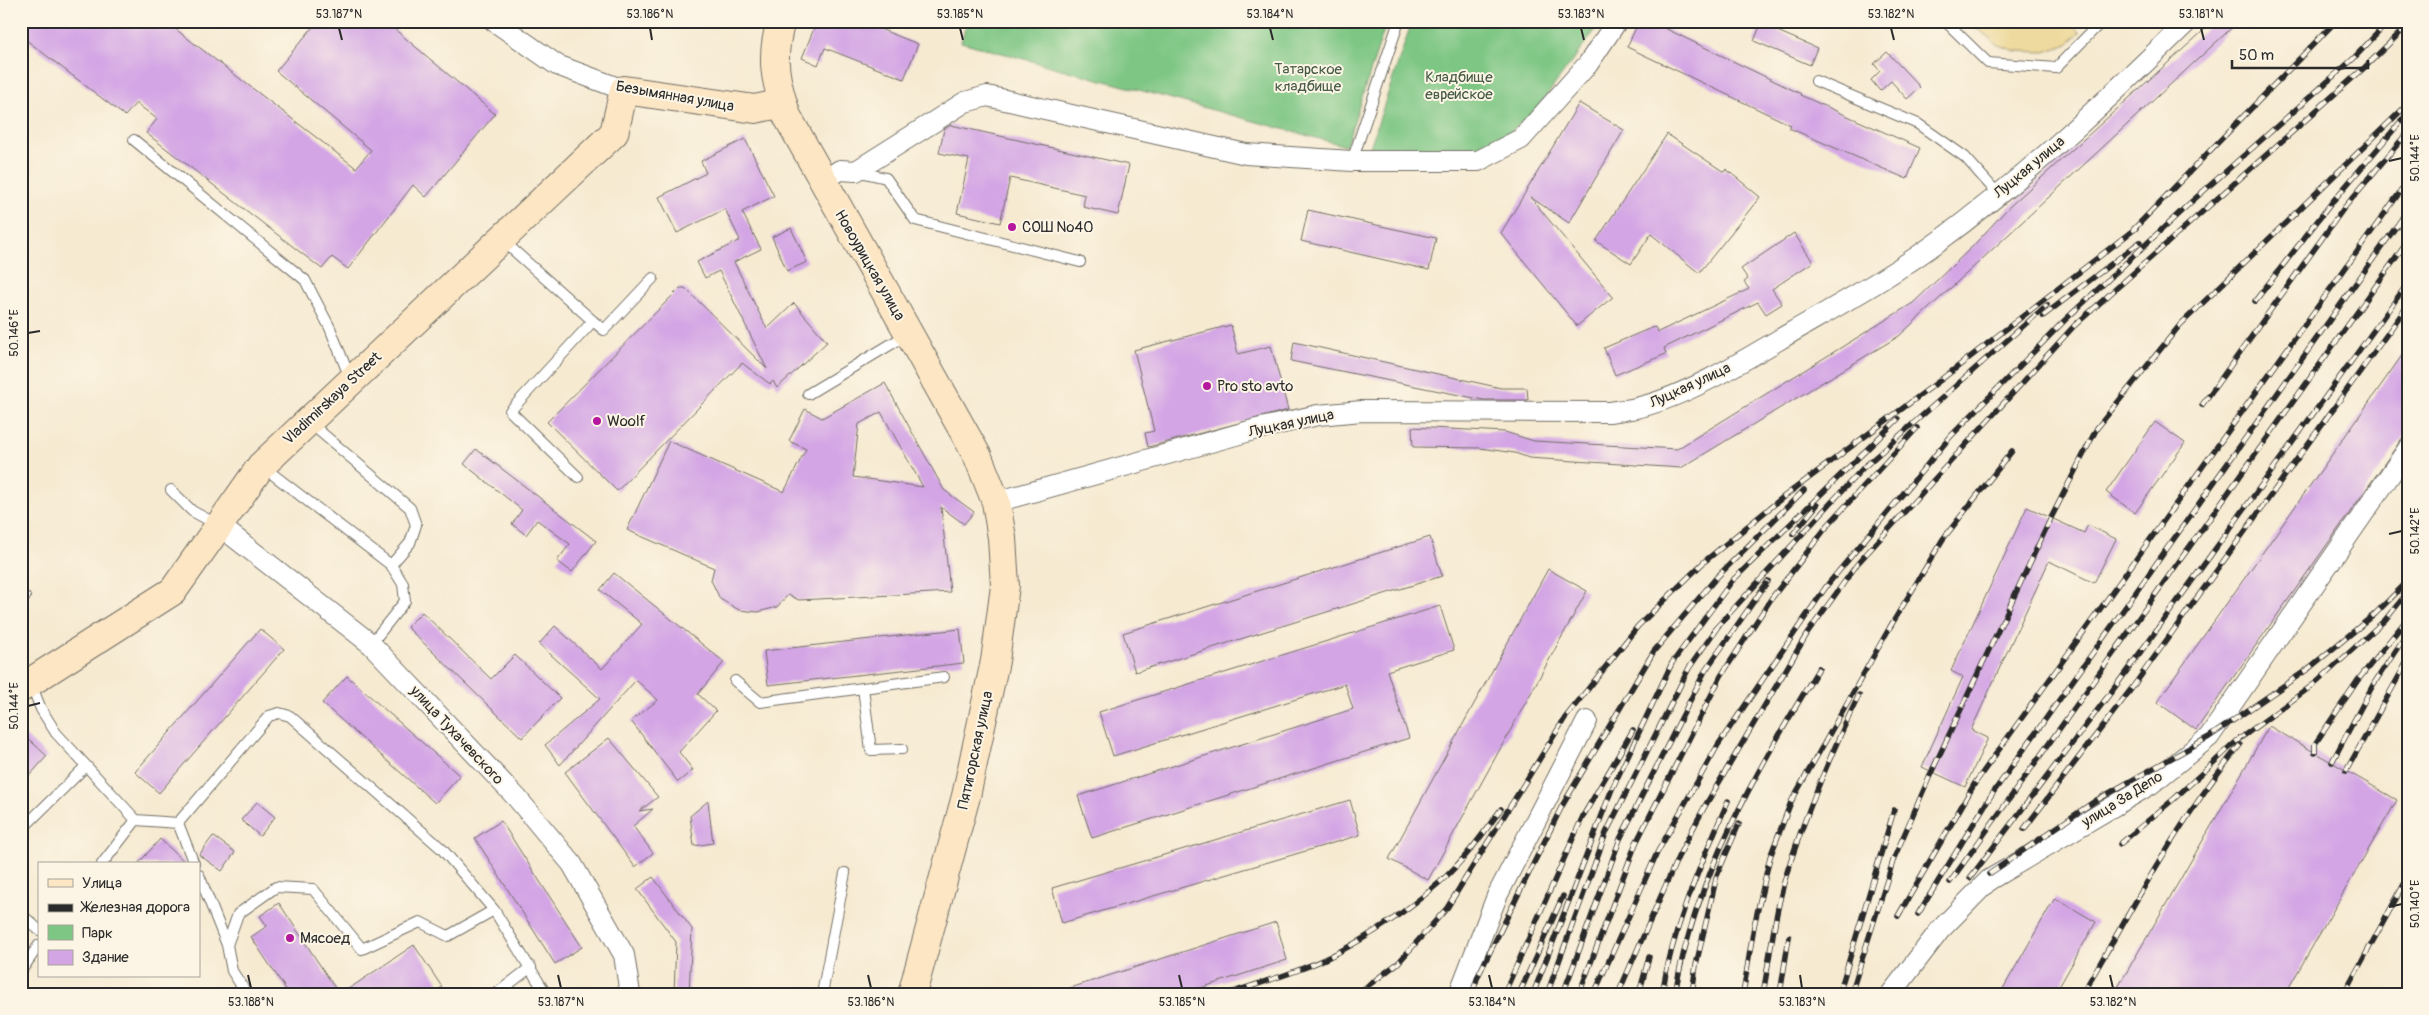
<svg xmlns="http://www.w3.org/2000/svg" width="2429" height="1015" font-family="Pangolin,sans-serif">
	<rect width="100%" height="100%" fill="#fcf5e5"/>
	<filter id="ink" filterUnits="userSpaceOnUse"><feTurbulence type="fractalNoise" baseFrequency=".02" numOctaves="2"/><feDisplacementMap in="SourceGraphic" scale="10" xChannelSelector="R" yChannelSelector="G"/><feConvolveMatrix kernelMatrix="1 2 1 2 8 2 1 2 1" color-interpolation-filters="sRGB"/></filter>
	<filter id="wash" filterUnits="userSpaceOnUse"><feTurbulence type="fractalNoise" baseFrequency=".0096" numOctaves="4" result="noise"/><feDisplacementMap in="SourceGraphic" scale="20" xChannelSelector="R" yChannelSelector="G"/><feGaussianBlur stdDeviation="1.12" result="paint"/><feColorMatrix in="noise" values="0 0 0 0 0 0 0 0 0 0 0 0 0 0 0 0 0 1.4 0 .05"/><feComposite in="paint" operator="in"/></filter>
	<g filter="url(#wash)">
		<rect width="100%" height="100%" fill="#f6ead1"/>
		<!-- green -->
		<path fill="#7dc683" stroke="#547857" d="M 967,21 L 1387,21 L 1346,146 L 961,42 Z
			M 1412,21 L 1602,21 L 1536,110 L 1494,146 L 1367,156 Z"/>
		<!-- sand -->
		<path fill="#eeda9e" stroke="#8c8264" d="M 1963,21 L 2071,21 L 2080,32 L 2068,44 L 2045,52 L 2016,51 L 1998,45 L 1982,32 Z"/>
		<g id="blocks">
			<!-- building -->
			<path fill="#d3a5e5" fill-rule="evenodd" d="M 21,21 L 165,21 L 356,168 L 371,150 L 276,71 L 318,21 L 385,21 L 495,114 L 426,197 L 413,185 L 348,269 L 332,257 L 322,269 L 146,133 L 157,119 L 136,103 L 125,116 L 21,36 Z
				M 817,21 L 860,21 L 918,44 L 904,79 L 825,48 L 818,65 L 802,58 Z
				M 1639,21 L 1650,21 L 1801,94 L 1800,95 L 1920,148 L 1907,179 L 1789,128 L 1791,125 L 1627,47 Z
				M 2214,21 L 2239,21 L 1899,336 L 1681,468 L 1529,458 L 1515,453 L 1480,448 L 1413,447 L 1412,427 L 1505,432 L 1534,441 L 1677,449 L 1913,303 L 1973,246 L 2008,208 Z
				M 1761,24 L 1817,48 L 1810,65 L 1754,41 Z
				M 1887,52 L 1920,87 L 1907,99 L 1891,81 L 1880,91 L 1871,80 L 1880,71 L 1874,64 Z
				M 1579,103 L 1624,130 L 1569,223 L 1530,197 L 1613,297 L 1577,326 L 1501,233 Z
				M 951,125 L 1129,165 L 1118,215 L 1083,207 L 1085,195 L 1010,178 L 1000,223 L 957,213 L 969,159 L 939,153 L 944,129 Z
				M 1667,134 L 1724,172 L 1726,169 L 1760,197 L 1699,273 L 1651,234 L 1631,264 L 1596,241 Z
				M 745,139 L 774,196 L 742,212 L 761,249 L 734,262 L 767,329 L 794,303 L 827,342 L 777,388 L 773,381 L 770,384 L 742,363 L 617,491 L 547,422 L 680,288 L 685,288 L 767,369 L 719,271 L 705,278 L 697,262 L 740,240 L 725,209 L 677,233 L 659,197 L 706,173 L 701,161 Z
				M 1308,210 L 1436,238 L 1429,270 L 1301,241 Z
				M 791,228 L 807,262 L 787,271 L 772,237 Z
				M 1794,233 L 1813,262 L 1772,289 L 1782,304 L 1766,314 L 1758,302 L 1664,348 L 1666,354 L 1615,375 L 1604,348 L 1651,328 L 1655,327 L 1658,332 L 1749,289 L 1744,282 L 1748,279 L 1741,269 Z
				M 1231,325 L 1238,354 L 1271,346 L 1288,410 L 1148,447 L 1145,433 L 1154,431 L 1134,350 Z
				M 1294,342 L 1501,388 L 1527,388 L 1528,400 L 1484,400 L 1291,361 Z
				M 2408,347 L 2408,430 L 2196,730 L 2157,702 Z
				M 885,383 L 944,490 L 974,512 L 964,524 L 941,507 L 950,592 L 799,600 L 788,595 L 777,607 L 758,612 L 739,610 L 720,599 L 711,580 L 714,568 L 627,530 L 669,441 L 784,492 L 806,449 L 789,441 L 805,409 L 822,418 ZM 881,412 L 923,487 L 853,477 L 859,424 Z
				M 2155,422 L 2185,443 L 2135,513 L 2106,492 Z
				M 476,449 L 596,541 L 572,572 L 557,561 L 570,544 L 537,520 L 526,535 L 512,524 L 522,510 L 464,464 Z
				M 2027,507 L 2084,533 L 2088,525 L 2116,539 L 2094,583 L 2049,561 L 1971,730 L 1988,738 L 1965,787 L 1922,767 L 1963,677 L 1951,671 Z
				M 1430,537 L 1442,576 L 1135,672 L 1123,633 Z
				M 1548,569 L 1587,591 L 1428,880 L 1389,859 Z
				M 614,573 L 724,662 L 698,694 L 716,711 L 679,752 L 693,770 L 678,782 L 631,721 L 658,700 L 636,680 L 560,765 L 545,745 L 600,699 L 539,644 L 555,626 L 602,669 L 642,624 L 600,590 Z
				M 1440,606 L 1454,650 L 1387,671 L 1409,738 L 1092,838 L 1078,796 L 1353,709 L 1345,684 L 1113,756 L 1099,712 Z
				M 422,612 L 491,679 L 515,655 L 560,698 L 522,738 L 407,627 Z
				M 260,629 L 284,649 L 159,793 L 135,772 Z
				M 960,629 L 964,663 L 768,685 L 764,651 Z
				M 347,676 L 460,776 L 435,803 L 322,703 Z
				M 2269,726 L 2397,800 L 2285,994 L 2114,994 Z
				M 21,732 L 47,756 L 21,785 Z
				M 609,738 L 658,797 L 639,811 L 653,809 L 633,826 L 653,853 L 635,867 L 565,772 Z
				M 1350,800 L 1360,835 L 1062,923 L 1052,888 Z
				M 708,801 L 713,843 L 694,846 L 690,816 Z
				M 257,802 L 275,817 L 260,836 L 241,820 Z
				M 501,821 L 582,947 L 555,964 L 475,838 Z
				M 213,836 L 235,852 L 222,871 L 199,855 Z
				M 160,839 L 186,863 L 187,864 L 138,864 Z
				M 653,877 L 692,929 L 689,994 L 674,994 L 676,942 L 637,889 Z
				M 2055,898 L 2096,922 L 2055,994 L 2000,994 Z
				M 279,903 L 339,994 L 289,994 L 251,937 L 267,926 L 260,916 Z
				M 1276,922 L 1287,960 L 1182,994 L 1061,994 L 1061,991 Z
				M 414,945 L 442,987 L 432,994 L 341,994 Z"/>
		</g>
	</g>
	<g filter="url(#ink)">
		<use href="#blocks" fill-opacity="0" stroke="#726e65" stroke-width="1"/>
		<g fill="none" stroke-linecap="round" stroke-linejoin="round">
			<defs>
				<path id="lane" d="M 1945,21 L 1988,63 L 2056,68 L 2102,21
					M 1816,81 L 1918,124 L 1965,157 L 1998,194
					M 134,140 L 305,280 L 330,328 L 350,378
					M 1352,161 L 1399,21
					M 856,171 L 886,178 L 915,220 L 1080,262
					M 502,240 L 593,321 L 510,411 L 578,477
					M 593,321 L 604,330 L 653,278
					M 808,394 L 908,334
					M 262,466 L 391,565 L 410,543 L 416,525 L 410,508 L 310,423
					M 171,490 L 192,511 L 218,525
					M 21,600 L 25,597
					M 371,644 L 405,601 L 403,584 L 391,565
					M 735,681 L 760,702 L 944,677
					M 31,684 L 41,709 L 56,733 L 136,820
					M 863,688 L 871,750 L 902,749
					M 178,823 L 194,864
					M 21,830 L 86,766
					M 102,864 L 136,820 L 178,823 L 269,716 L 279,713 L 290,716 L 442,849 L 494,910 L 546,994
					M 199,875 L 227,945
					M 21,914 L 39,930
					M 21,971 L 39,945
					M 247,994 L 232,971 L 227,945 L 238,914 L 276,887 L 313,889 L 362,949 L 420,922 L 448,936 L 494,910
					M 496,994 L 531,967
					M 822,994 L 845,873"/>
				<path id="street" d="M 494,21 L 557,65 L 624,90
					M 822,182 L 840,170 L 856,171 L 965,102 L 987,96 L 1246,154 L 1352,161 L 1478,161 L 1521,139 L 1588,64 L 1617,21
					M 996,502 L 1257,429 L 1318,415 L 1362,411 L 1610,412 C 1620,410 1630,410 1640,407 C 1689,395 1748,358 1792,332 C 1842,303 1893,275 1939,241 C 2029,175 2109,98 2188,21
					M 220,526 L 371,644 L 517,798 L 572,864 L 624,955 L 630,994
					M 1459,994 L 1497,896 L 1587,721
					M 1891,994 L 1940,930 L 1989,880 L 2151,784 L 2209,737 L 2408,449"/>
				<path id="secondary" d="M 781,21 C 770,58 775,80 787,116 L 978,457 L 996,502 L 1002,538 L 1005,586 L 995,661 L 966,796 L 912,994
					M 21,688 L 173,591 L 261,466 L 614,133 L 624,90 L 755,109 L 783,103"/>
			</defs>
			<!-- lane casing -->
			<use href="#lane" stroke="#726e65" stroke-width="12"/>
			<!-- street casing -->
			<use href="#street" stroke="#726e65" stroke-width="22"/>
			<!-- secondary casing -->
			<use href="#secondary" stroke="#726e65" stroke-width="30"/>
			<!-- lane -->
			<use href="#lane" stroke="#fff" stroke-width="10"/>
			<!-- street -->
			<use href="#street" stroke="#fff" stroke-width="20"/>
			<!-- secondary -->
			<use href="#secondary" stroke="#fce6c4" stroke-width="28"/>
			<defs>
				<path id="rail" d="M 2132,231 L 2336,21
					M 2255,301 L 2333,201 L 2408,113
					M 2043,316 L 2140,242
					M 2202,405 L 2344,208 L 2408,132
					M 1793,534 L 1817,505
					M 1714,630 L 1863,468 L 2047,305
					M 2315,753 L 2315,744 L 2358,680 L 2408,618
					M 2332,762 L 2373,685 L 2408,632
					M 2346,771 L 2408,660
					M 2024,829 L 2132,688 L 2408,305
					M 2120,844 L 2175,798 L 2238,740 L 2317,682 L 2385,620 L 2408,592
					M 1989,874 L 2095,801 L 2209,737 L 2308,669 L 2375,614 L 2408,581
					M 1970,878 L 2118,683 L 2408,283
					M 1950,882 L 2408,241
					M 1918,914 L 1990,797 L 2408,210
					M 1898,916 L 1975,783 L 2408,181
					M 1227,994 C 1263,982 1302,971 1335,954 C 1372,935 1408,910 1440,882 C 1463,862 1483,834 1501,809
					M 1357,994 L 1398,963 L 1447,908 L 1565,718 L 1638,626 L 1705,561 L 1782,498 L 1938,382 L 2136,228
					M 1472,994 L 1478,976 L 1562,806 L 1654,651 L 1716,578 L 1804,490
					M 1504,994 L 1583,816 L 1633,730
					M 1519,994 L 1563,896
					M 1533,994 L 1612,789 L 1672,663 L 1732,581 L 1898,419
					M 1547,994 L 1606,833 L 1689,668 L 1719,625
					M 1563,994 L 1620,839 L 1705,671 L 1768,581
					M 1579,994 L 1636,843 L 1721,676 L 1771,599 L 1828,525 L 1917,428
					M 1594,994 L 1657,853 L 1718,745 L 1828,584 L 1951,436 L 2065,320 L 2190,203 L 2353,59 L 2389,21
					M 1618,994 L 1678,857 L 1705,806 L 1807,634 L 1858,563 L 2074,326 L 2364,68 L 2408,25
					M 1639,994 L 1649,957
					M 1662,994 C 1673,926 1701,864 1728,801
					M 1675,994 C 1695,875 1758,769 1819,668
					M 1692,994 L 1696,965 L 1717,875 L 1739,824
					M 1743,994 L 1754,926 L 1770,857 L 1791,802 L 1890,627 L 1943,539 L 2012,451
					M 1763,994 C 1771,950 1776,903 1791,860 C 1810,803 1833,749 1859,695
					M 1780,994 L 1789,937
					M 1839,994 L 1894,810
					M 1851,994 L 1894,858 L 1932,771 L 2051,518 L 2097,428 L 2180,325 L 2408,104
					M 2082,994 C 2132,910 2178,820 2240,745
					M 2344,994 L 2408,877"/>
			</defs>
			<!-- rail casing -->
			<use href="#rail" stroke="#2b2b2b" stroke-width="5.5"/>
			<!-- rail -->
			<use href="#rail" stroke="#fcf5e5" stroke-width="4" stroke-dasharray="11" stroke-linecap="butt"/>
		</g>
	</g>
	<!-- ticks -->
	<path fill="none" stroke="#2b2b2b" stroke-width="2" d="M 339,28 L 342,40M 650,28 L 652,40M 960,28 L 963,40M 1270,28 L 1273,40M 1581,28 L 1584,40M 1891,28 L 1894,40M 2201,28 L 2204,40M 2389,161 L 2402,158M 28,333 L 40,331M 2389,534 L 2402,531M 28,706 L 40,703M 2389,907 L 2402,904M 248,975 L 251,988M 558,975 L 561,988M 868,975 L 871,988M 1179,975 L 1182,988M 1489,975 L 1492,988M 1800,975 L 1802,988M 2110,975 L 2113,988"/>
	<!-- markers -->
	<g fill="#b5179e" stroke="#fcf5e5" stroke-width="2">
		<circle cx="1012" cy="227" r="5"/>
		<circle cx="1207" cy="386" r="5"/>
		<circle cx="597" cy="421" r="5"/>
		<circle cx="290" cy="938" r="5"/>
	</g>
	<g text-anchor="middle" stroke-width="4" stroke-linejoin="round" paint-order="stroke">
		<!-- park labels -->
		<g font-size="15" fill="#445a45" stroke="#fcf5e5">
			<text x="1308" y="74">Татарское<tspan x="1308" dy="17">кладбище</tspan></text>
			<text x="1459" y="82">Кладбище<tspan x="1459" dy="17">еврейское</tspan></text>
		</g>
		<!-- street labels -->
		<g font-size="15" fill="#2b2b2b" stroke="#fcf5e5">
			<text transform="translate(675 96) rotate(10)" y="5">Безымянная улица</text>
			<text transform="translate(2029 167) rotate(-40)" y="5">Луцкая улица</text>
			<text transform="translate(870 265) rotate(60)" y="5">Новоурицкая улица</text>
			<text transform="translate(1690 385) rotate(-25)" y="5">Луцкая улица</text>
			<text transform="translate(332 398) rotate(-43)" y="5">Vladimirskaya Street</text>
			<text transform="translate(1291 423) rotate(-12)" y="5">Луцкая улица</text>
			<text transform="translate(457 735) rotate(47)" y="5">улица Тухачевского</text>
			<text transform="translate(975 750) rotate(-78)" y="5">Пятигорская улица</text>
			<text transform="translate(2122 799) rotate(-32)" y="5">улица За Депо</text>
		</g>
		<!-- poi labels -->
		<g font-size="15" fill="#2b2b2b" stroke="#fcf5e5" text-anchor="start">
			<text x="1022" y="232">СОШ №40</text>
			<text x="1217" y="391">Pro sto avto</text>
			<text x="607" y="426">Woolf</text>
			<text x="300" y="943">Мясоед</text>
		</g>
	</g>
	<!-- margin -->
	<rect width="2429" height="1015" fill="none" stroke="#fcf5e5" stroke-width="55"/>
	<!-- legend -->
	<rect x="38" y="862" width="162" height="115" fill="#fcf5e5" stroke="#a8a49b"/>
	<rect x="48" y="879" width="25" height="8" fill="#fce6c4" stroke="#a8a49b"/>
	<text x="82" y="888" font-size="15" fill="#2b2b2b">Улица</text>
	<rect x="48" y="904" width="25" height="8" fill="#2b2b2b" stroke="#a8a49b"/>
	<text x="82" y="912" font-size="15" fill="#2b2b2b">Железная дорога</text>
	<rect x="48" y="925" width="25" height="15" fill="#7dc683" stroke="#a8a49b"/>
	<text x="82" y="938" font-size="15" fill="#2b2b2b">Парк</text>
	<rect x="48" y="950" width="25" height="15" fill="#d3a5e5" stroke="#a8a49b"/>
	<text x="82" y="962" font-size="15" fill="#2b2b2b">Здание</text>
	<!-- scale -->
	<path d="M2232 60v8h136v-8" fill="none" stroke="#2b2b2b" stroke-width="2.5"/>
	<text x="2239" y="60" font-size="15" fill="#2b2b2b" stroke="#fcf5e5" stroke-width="4" paint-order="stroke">50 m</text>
	<rect x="28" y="28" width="2374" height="960" fill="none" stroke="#2b2b2b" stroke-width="2"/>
	<g font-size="12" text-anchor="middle" fill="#2b2b2b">
		<text x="339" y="18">53.187°N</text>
		<text x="650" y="18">53.186°N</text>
		<text x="960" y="18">53.185°N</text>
		<text x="1270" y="18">53.184°N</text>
		<text x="1581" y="18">53.183°N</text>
		<text x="1891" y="18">53.182°N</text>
		<text x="2201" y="18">53.181°N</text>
		<text transform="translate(2415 158) rotate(-90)" y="4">50.144°E</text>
		<text transform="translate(14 333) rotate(-90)" y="4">50.146°E</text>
		<text transform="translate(2415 531) rotate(-90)" y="4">50.142°E</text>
		<text transform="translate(14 706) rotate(-90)" y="4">50.144°E</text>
		<text transform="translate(2415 904) rotate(-90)" y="4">50.140°E</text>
		<text x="251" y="1006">53.188°N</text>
		<text x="561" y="1006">53.187°N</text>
		<text x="871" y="1006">53.186°N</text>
		<text x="1182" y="1006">53.185°N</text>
		<text x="1492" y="1006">53.184°N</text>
		<text x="1802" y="1006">53.183°N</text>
		<text x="2113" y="1006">53.182°N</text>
	</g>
</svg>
